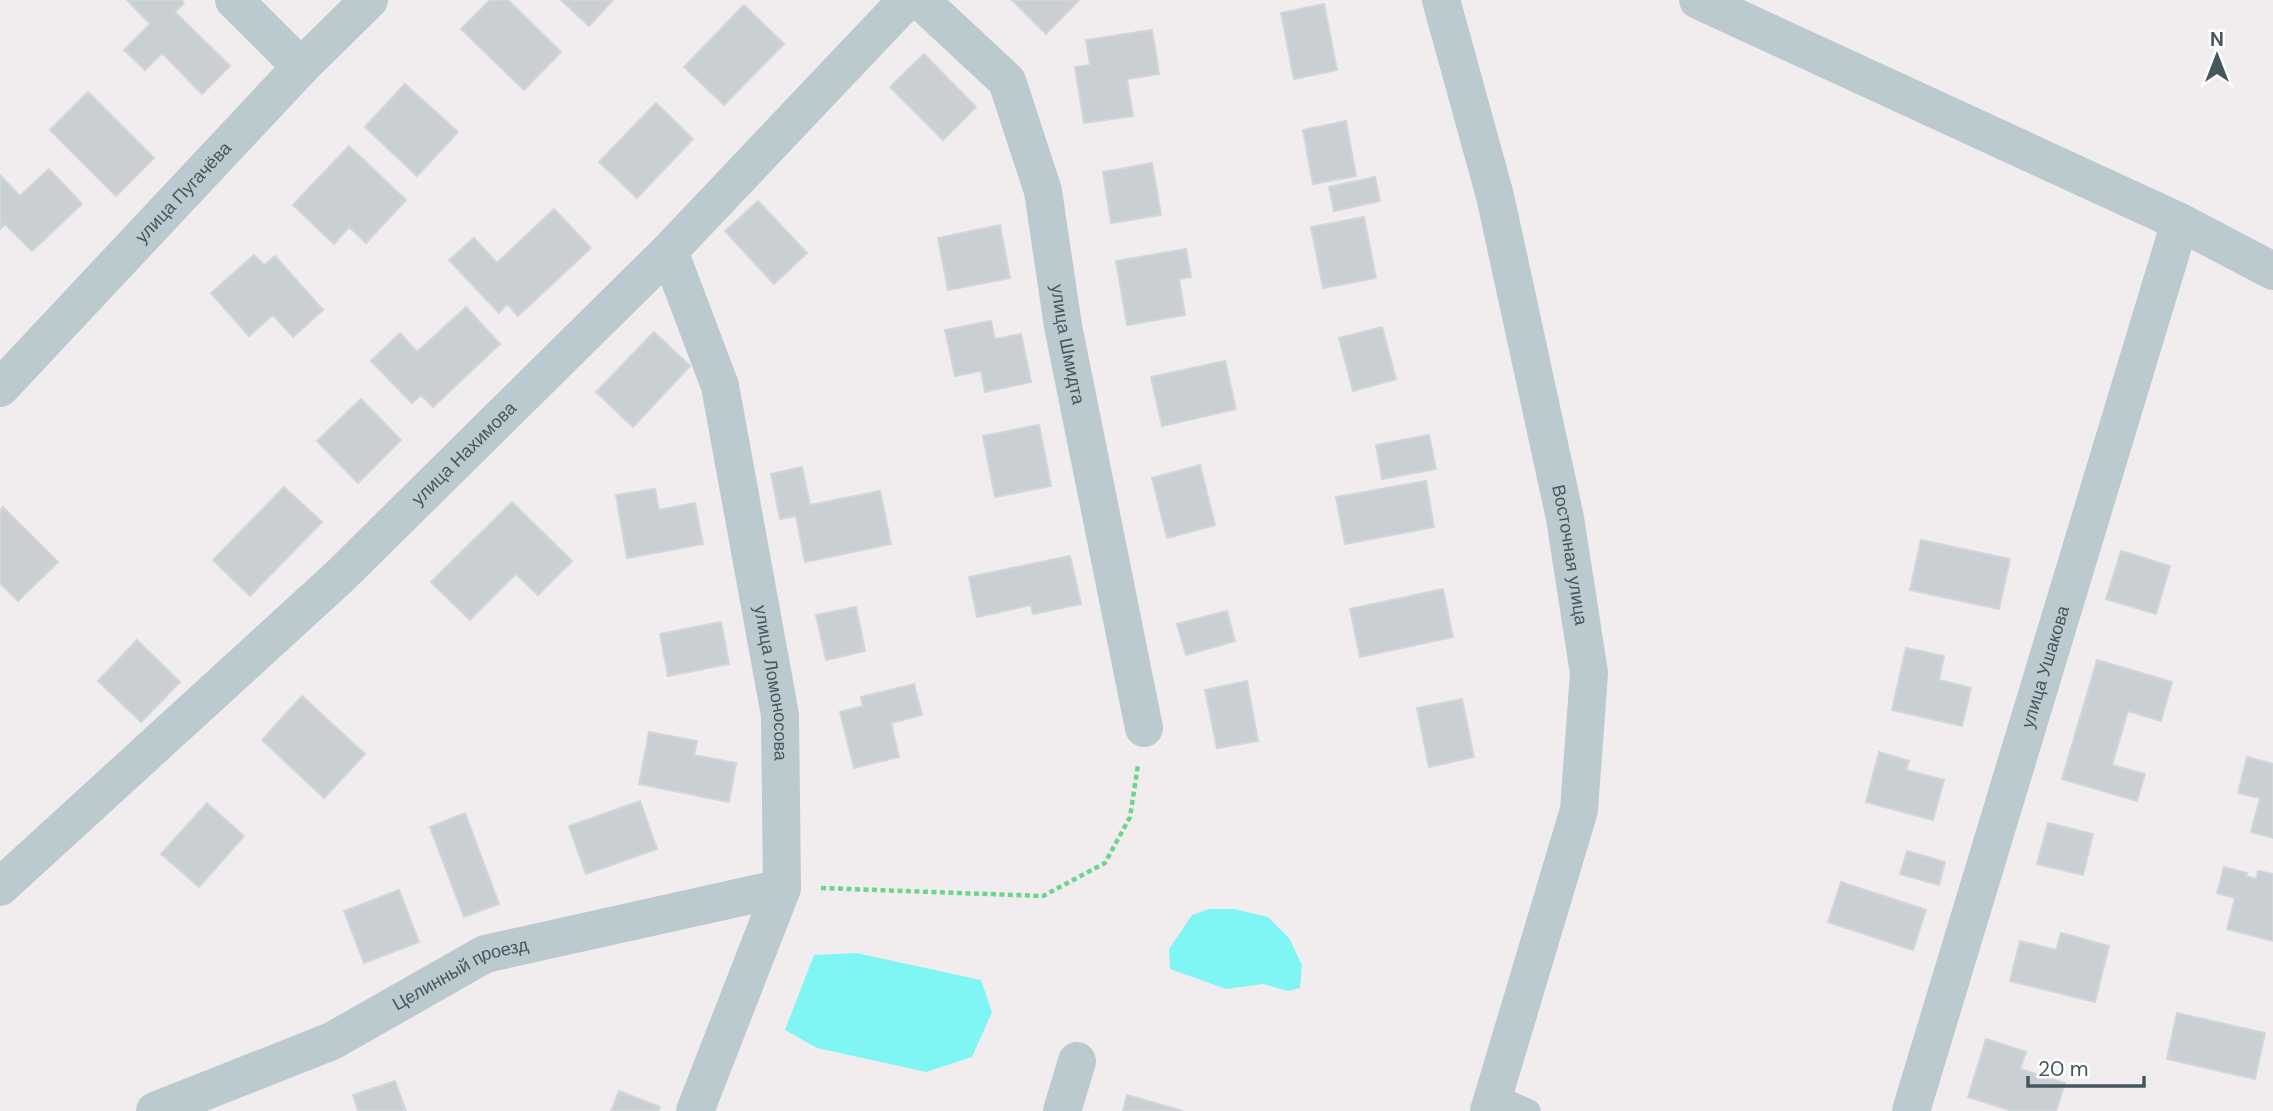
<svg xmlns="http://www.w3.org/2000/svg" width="2273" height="1111" font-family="'DM Sans',sans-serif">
	<rect width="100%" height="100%" fill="#f1edee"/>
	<!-- water -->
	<path fill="#7ff5f4" d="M 1209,909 L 1234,909 L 1268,917 L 1289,938 L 1302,965 L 1300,988 L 1288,991 L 1263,984 L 1226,989 L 1170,969 L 1169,949 L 1192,915 Z
		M 856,953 L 981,980 L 992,1012 L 972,1057 L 926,1072 L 817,1048 L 785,1030 L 814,955 Z"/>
	<!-- building -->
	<path fill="#c9cfd3" stroke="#d1d6da" stroke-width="2" d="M 127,0 L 181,0 L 184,3 L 175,12 L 230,66 L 202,94 L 162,53 L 145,70 L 124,50 L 150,24 Z
		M 490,0 L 508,0 L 561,52 L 524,90 L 461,29 Z
		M 561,0 L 613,0 L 589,26 Z
		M 1012,0 L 1079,0 L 1046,34 Z
		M 1324,4 L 1337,70 L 1294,79 L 1281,13 Z
		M 744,5 L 784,44 L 724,105 L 684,67 Z
		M 1152,30 L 1159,74 L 1127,79 L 1133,116 L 1084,123 L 1075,67 L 1090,65 L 1086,40 Z
		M 924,54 L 976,107 L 943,140 L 890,87 Z
		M 405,84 L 458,132 L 417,176 L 365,127 Z
		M 88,92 L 154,158 L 116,196 L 50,130 Z
		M 656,103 L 693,139 L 637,198 L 599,162 Z
		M 1346,121 L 1356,176 L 1313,184 L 1303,130 Z
		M 349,146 L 406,200 L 366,243 L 349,227 L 334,244 L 293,205 Z
		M 1152,163 L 1161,215 L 1111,223 L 1103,172 Z
		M 49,169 L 82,204 L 32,251 L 5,224 L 0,229 L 0,175 L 20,196 Z
		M 1375,177 L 1380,201 L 1334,211 L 1329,187 Z
		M 758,201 L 807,253 L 774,284 L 725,231 Z
		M 554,209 L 591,248 L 518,316 L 507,304 L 499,313 L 449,260 L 474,238 L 497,263 Z
		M 1364,217 L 1376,278 L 1323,288 L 1311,227 Z
		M 1000,225 L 1010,278 L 948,290 L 938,238 Z
		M 1186,249 L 1191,277 L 1179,279 L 1185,315 L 1127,325 L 1116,261 Z
		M 254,255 L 264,265 L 275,256 L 323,310 L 293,337 L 273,315 L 249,336 L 211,293 Z
		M 466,307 L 500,344 L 433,407 L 421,395 L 412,403 L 371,361 L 400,333 L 417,352 Z
		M 991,321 L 995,339 L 1021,334 L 1031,382 L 985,392 L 981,371 L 955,376 L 945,330 Z
		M 1382,327 L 1396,379 L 1353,391 L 1339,338 Z
		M 654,332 L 690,366 L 633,427 L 596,392 Z
		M 1225,361 L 1236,409 L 1162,426 L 1151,377 Z
		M 361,399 L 401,440 L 358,483 L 317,441 Z
		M 1039,425 L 1051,486 L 995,497 L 983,436 Z
		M 1429,435 L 1436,469 L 1382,479 L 1376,445 Z
		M 1200,465 L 1215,525 L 1167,538 L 1152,478 Z
		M 802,467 L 810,505 L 880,491 L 891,544 L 805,562 L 796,516 L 780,519 L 771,474 Z
		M 1426,481 L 1434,527 L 1345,544 L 1336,497 Z
		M 284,487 L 322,522 L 250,596 L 213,560 Z
		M 655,489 L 659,510 L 695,503 L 703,544 L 627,558 L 616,495 Z
		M 512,502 L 572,561 L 538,595 L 516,574 L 470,620 L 431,582 Z
		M 3,507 L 58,562 L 18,601 L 0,583 L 0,510 Z
		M 1921,540 L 2010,559 L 1999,609 L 1910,590 Z
		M 2121,551 L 2170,566 L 2156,614 L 2106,599 Z
		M 1070,556 L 1081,604 L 1033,614 L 1031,605 L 977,617 L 969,577 Z
		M 1443,589 L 1453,637 L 1360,657 L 1350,609 Z
		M 856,607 L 865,651 L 826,660 L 816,615 Z
		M 1227,611 L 1235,641 L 1186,655 L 1177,624 Z
		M 721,622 L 729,664 L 668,676 L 660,634 Z
		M 137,640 L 180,682 L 141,722 L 98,681 Z
		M 1906,648 L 1944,656 L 1939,680 L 1971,688 L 1962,726 L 1892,710 Z
		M 2097,660 L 2172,682 L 2161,721 L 2128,711 L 2112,765 L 2145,774 L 2137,801 L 2062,779 Z
		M 1247,681 L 1258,741 L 1217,748 L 1205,690 Z
		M 914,684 L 922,715 L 891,723 L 899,757 L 854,768 L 840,712 L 863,706 L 861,697 Z
		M 302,696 L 365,754 L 324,798 L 262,740 Z
		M 1462,699 L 1474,757 L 1429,767 L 1417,708 Z
		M 649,732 L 697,741 L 694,755 L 736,763 L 729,802 L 639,784 Z
		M 1879,752 L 1909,761 L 1906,770 L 1944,780 L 1933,820 L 1866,802 Z
		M 2247,757 L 2273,764 L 2273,838 L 2251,832 L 2260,798 L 2238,793 Z
		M 640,801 L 657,849 L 586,874 L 569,826 Z
		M 207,803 L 244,836 L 199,887 L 161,854 Z
		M 465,813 L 499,904 L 464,917 L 430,827 Z
		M 2048,823 L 2093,834 L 2083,875 L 2037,864 Z
		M 1907,851 L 1945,862 L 1939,885 L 1900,874 Z
		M 2224,867 L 2247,873 L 2246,876 L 2256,879 L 2258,871 L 2273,874 L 2273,941 L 2227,929 L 2235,898 L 2217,893 Z
		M 1841,882 L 1926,910 L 1913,950 L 1828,922 Z
		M 399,890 L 419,942 L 364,963 L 344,911 Z
		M 2061,933 L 2109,946 L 2095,1002 L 2010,981 L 2020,941 L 2056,950 Z
		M 2177,1013 L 2265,1033 L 2255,1079 L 2167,1059 Z
		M 1986,1039 L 2026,1052 L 2020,1069 L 2065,1083 L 2056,1111 L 2012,1111 L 1968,1097 Z
		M 395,1081 L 406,1111 L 358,1111 L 353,1095 Z
		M 619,1091 L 660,1107 L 658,1111 L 611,1111 Z
		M 1127,1095 L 1183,1111 L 1123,1111 Z"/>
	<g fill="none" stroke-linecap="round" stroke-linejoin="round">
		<!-- path -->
		<path stroke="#6bd58a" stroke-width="4.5" stroke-dasharray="5 3.5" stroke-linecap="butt" d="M 821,888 L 1043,896 L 1105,863 L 1130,817 L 1138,765"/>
		<!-- service -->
		<path stroke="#bacacf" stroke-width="23" d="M 1494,1095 L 1529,1111"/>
		<!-- minor -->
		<g stroke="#bacacf" stroke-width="38">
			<path d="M 234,0 L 301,67"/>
			<path id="s1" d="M 920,0 L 1007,81 L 1043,191 L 1063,326 L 1144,728"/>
			<path d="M 1698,0 L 2180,222 L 2273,271"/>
			<path id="s2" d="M 669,251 L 720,386 L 780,715 L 782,888 L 695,1111"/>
			<path id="s3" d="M 0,887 L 339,577 L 669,251 L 907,0"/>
			<path id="s4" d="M 155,1111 L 332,1041 L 485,954 L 782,888"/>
			<path d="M 1062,1111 L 1077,1061"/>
			<path id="s5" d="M 1911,1111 L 2180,222"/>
		</g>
		<!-- tertiary -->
		<g stroke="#bacacf" stroke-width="38">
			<path id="s6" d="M 1441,0 L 1495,196 L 1565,518 L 1589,673 L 1579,810 L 1489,1111"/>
			<path id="s7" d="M 0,388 L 301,67 L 369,0"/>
		</g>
	</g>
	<g text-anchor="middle" stroke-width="5" stroke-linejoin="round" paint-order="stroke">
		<!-- street labels -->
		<g font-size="18" fill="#44575d" stroke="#fff">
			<text dy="6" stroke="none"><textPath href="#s7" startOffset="268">улица Пугачёва</textPath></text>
			<text dy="6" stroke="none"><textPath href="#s1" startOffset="390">улица Шмидта</textPath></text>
			<text dy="6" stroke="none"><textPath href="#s3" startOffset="635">улица Нахимова</textPath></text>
			<text dy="6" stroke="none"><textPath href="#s6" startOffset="570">Восточная улица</textPath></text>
			<text dy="6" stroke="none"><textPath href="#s5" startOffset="464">улица Ушакова</textPath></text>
			<text dy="6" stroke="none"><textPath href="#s2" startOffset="446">улица Ломоносова</textPath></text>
			<text dy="6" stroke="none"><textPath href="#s4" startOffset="336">Целинный проезд</textPath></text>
		</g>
	</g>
	<!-- north arrow -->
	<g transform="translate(2217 56)" stroke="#ffffff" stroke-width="5" paint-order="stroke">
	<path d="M0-5L12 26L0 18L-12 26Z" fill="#44575d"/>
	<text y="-10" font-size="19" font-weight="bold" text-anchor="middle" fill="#44575d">N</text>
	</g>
	<!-- scale -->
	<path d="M2028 1076v10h116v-10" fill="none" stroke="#44575d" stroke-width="3.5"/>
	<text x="2038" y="1076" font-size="21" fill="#44575d" stroke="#ffffff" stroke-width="5" paint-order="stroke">20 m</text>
</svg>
